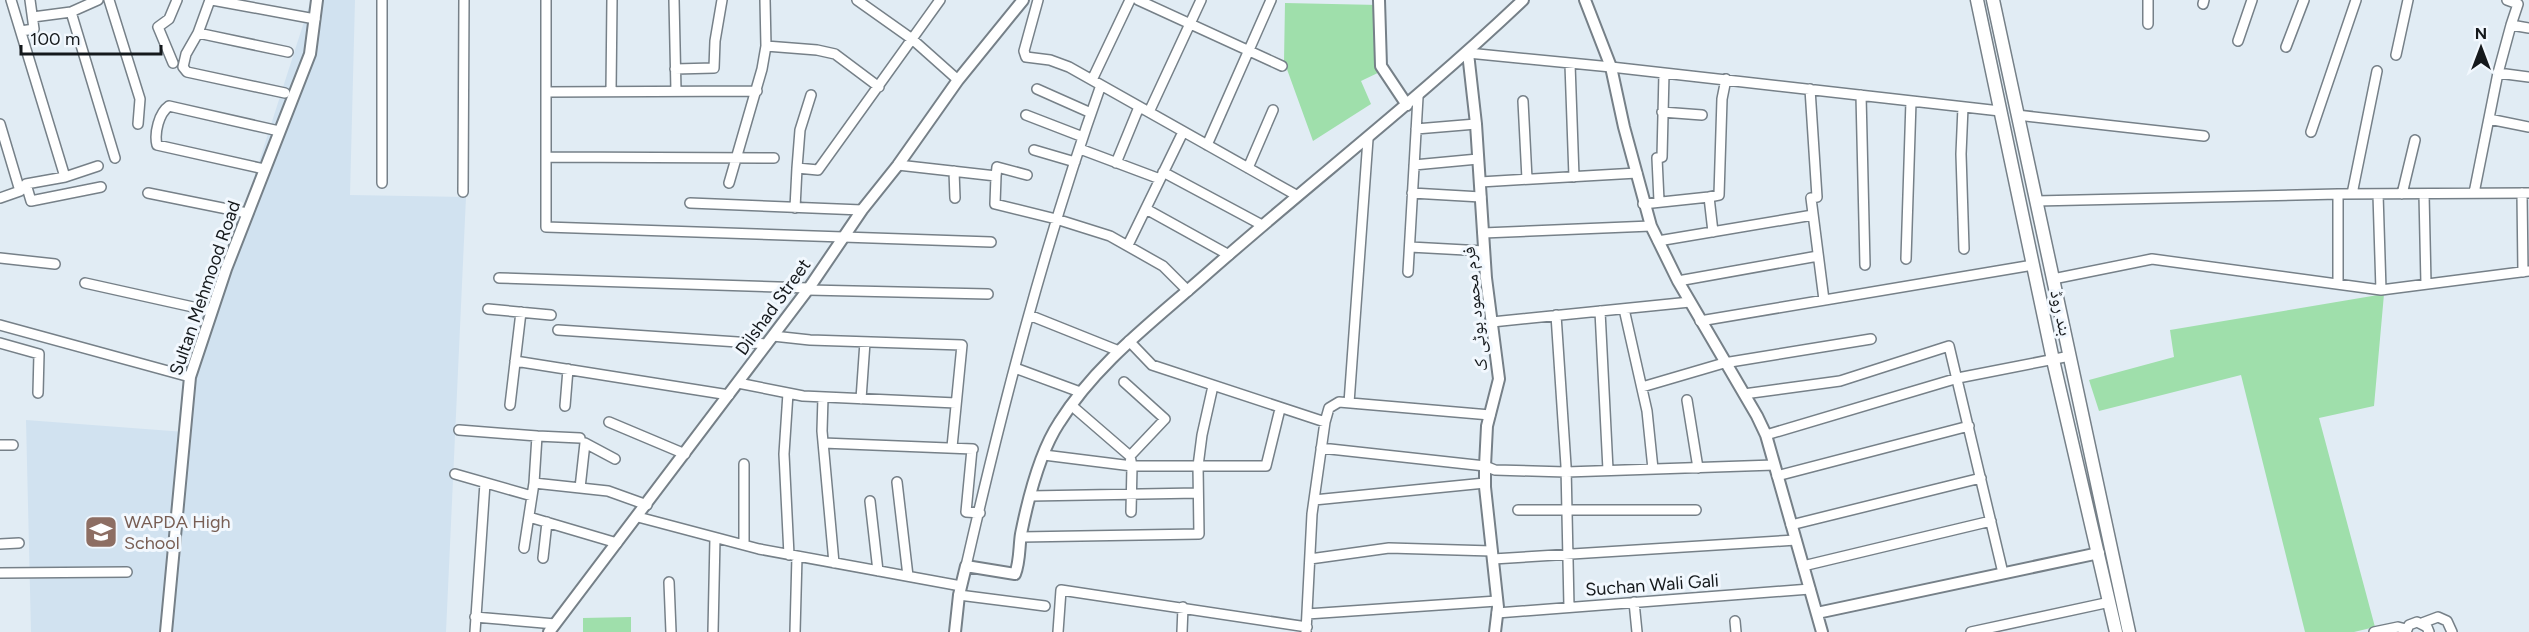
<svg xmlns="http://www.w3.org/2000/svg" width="2529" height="632" font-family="Figtree,'Noto Naskh Arabic',sans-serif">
	<rect width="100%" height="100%" fill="#e1ecf4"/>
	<!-- built -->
	<path fill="#d1e2f0" d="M 311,0 L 355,0 L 350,195 L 466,197 L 446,632 L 31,632 L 26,420 L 185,432 L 190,377 Z"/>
	<!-- green -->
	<path fill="#9fdfab" d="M 1285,3 L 1379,5 L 1384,70 L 1361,81 L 1371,104 L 1313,141 L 1284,61 Z
		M 2384,294 L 2374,406 L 2319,418 L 2375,627 L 2354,632 L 2305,632 L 2241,375 L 2099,411 L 2089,380 L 2174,357 L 2170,330 Z
		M 631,617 L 631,632 L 583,632 L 583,618 Z"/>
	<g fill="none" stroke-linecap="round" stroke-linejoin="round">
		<defs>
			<path id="minor" d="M 11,0 L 65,177
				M 109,0 L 140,99 L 138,124
				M 210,0 L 198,33 L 186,54 L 183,67 L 187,72 L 285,93
				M 212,0 L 315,19
				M 382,0 L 382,183
				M 546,0 L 546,227 L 991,242
				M 674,0 L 676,91
				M 857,0 L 912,39 L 958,80
				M 1038,0 L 1024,51 L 1026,57 L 1050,60 L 1069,67 L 1296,195
				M 1138,0 L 1282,66
				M 2507,0 L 2518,4 L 2511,25 L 2529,28
				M 2203,4 L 2204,0
				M 71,12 L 115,158
				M 33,17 L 71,12 L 98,0
				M 2148,24 L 2148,0
				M 21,31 L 34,29 L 30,0
				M 198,33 L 288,52
				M 2238,41 L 2252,0
				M 766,46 L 817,50 L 835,54 L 879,87
				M 2286,47 L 2304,0
				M 1468,53 L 1611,67 L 2000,111
				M 2396,55 L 2408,0
				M 173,63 L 158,27 L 169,19 L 177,0
				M 1570,64 L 1574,177
				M 675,69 L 714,68 L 715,41 L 722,0
				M 2498,73 L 2529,77
				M 1092,80 L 1130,0
				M 1037,89 L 1091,113
				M 1810,89 L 1817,197 L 1811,198 L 1824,300
				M 611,91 L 612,0
				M 546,92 L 757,91
				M 1861,95 L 1865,265
				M 1523,101 L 1527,179
				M 1963,107 L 1961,154 L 1964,249
				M 1149,112 L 1201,0
				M 1662,112 L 1702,115
				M 1026,115 L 1083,137
				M 2017,115 L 2204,136
				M 2489,119 L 2529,127
				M 0,124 L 20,191
				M 1416,129 L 1476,124
				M 2311,132 L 2356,0
				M 1207,145 L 1271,0
				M 1080,149 L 1160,179
				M 1034,150 L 1075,162
				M 546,157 L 774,158
				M 1116,163 L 1139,107
				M 898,165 L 996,176 L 995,204 L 1056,219 L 1110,236 L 1163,266 L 1188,291
				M 1414,165 L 1478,159
				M 797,168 L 800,130 L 811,95
				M 1248,168 L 1273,110
				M 264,169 L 157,145 C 154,133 159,113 169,106 L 279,131
				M 954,171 L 955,198
				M 1163,172 L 1262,225
				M 996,176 L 997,167 L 1027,175
				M 1480,182 L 1637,173
				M 729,183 L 762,69 L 766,46 L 765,0
				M 26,184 L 31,201 L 101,187
				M 463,192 L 464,0
				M 148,193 L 247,213
				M 1412,193 L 1481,197
				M 2474,193 L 2498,73 L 2511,25
				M 2522,193 L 2523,272
				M 2338,194 L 2338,284
				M 2352,194 L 2377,71
				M 2378,194 L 2381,290
				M 2402,194 L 2415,140
				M 2424,194 L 2426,284
				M 1709,197 L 1719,195 L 1722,99 L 1726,79
				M 0,198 L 20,191 L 26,184 L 65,177 L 98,166
				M 1659,201 L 1657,158 L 1662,157 L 1664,73
				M 2036,201 L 2338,194 L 2529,193
				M 690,203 L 862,210
				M 1643,204 L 1709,197 L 1713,232
				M 795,208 L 797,168 L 818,170 L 940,0
				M 1146,209 L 1229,255
				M 1483,233 L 1651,226
				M 1658,241 L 1813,215
				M 1128,245 L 1183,132
				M 1410,247 L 1484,251
				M 0,258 L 55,264
				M 1906,259 L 1911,101
				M 1408,272 L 1418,97
				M 499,278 L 809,288
				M 2053,279 L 2152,259 L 2381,290 L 2529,271
				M 1678,281 L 1818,256
				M 85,283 L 211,311
				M 808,290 L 988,294
				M 488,309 L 551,315
				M 1624,309 L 1647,411 L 1653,469
				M 1600,311 L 1608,470
				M 1029,315 L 1119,351
				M 1556,315 L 1566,466 L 1569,607
				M 1700,321 L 2033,265
				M 1492,322 L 1690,302
				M 0,325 L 190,377
				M 558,330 L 767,344
				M 773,336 L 810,340 L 962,345 L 952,447
				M 1129,341 L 1152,365 L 1325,422
				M 0,343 L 39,354 L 38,393
				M 515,361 L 729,395
				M 1015,368 L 1080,392
				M 1124,382 L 1165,419 L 1130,456
				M 738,383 L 803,396 L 956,403
				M 1642,387 L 1724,363 L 1871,339
				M 788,393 L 784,454 L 789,555
				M 1744,394 L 1840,381 L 1949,346 L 2003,573
				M 823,397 L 822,431 L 834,563
				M 861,399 L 865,342
				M 1687,400 L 1698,468
				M 1349,403 L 1368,139
				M 510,405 L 521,312
				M 1071,405 L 1130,456 L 1132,466 L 1131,512
				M 565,406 L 568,369
				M 609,422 L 685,454
				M 459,430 L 537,436 L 534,483
				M 1766,435 L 1958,378 L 2070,356
				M 537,436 L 580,438
				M 823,443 L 973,449
				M 0,445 L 13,445
				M 1321,448 L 1485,466 L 1495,470 L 1566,472 L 1774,465
				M 972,449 L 966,512 L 980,513
				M 1044,455 L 1132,466 L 1266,466 L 1280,409
				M 744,464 L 744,545
				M 455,474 L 532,496
				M 1777,476 L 1969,426
				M 897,482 L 908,576
				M 580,488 L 585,443 L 615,459
				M 1030,496 L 1198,493
				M 1314,500 L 1485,483
				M 870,501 L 878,571
				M 1518,510 L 1696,510
				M 529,517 L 617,543
				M 638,517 L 759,549 L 961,586
				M 1791,525 L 1981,478
				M 1021,537 L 1199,534 L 1198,466 L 1202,435 L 1213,386
				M 0,544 L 19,543
				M 524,548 L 534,483 L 608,491 L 647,505
				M 543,558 L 547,522
				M 1310,559 L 1389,548 L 1492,551
				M 1493,559 L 1796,540
				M 966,566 C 1003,404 1045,242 1101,85
				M 1803,566 L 1991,521
				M 0,573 L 127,572
				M 669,582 L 671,632
				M 959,595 L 1045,606
				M 1634,602 L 1637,632
				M 1497,613 L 1810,589
				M 1307,614 L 1497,601
				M 475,617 L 555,624
				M 1735,621 L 1736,632
				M 2422,623 L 2438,617 L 2447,621 L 2452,632
				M 475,632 L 485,483
				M 713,632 L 715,538
				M 795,632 L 797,556
				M 1058,632 L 1061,590 L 1307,627
				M 1182,632 L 1183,607
				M 1306,632 L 1312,514 L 1325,422 L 1329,408 L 1339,402 L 1490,415
				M 1971,632 L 2110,602
				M 2374,632 L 2398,627 L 2406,629
				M 2406,632 L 2409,625 L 2417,622 L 2427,627 L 2429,632"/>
			<path id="tertiary" d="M 1379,0 L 1381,66 L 1407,105
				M 1585,0 L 1611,67 L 1624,127 L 1651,226 L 1678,281 L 1757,416 L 1766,435 L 1822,632
				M 1468,53 L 1476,124 L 1486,278 L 1499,379 L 1487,426 L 1485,466 L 1485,487 L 1498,607 L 1495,632
				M 1817,613 L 2099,553
				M 166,632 L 190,377 L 226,269 L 310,54 L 317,0
				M 549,632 L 809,288 L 862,210 L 898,165 L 958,80 L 1023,0
				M 955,632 L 959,595 L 966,566 L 1015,574 C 1020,562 1019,546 1021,534 C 1028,499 1040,452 1059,423 C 1095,365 1151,323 1202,278 C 1308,184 1420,98 1523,0"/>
			<path id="secondary" d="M 1977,0 L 2053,360 L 2116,632
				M 1993,0 L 2129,632"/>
		</defs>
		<!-- minor casing -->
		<use href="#minor" stroke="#768088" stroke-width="12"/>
		<!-- tertiary casing -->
		<use href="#tertiary" stroke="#768088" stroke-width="14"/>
		<!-- secondary casing -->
		<use href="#secondary" stroke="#768088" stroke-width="15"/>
		<!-- minor -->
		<use href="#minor" stroke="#fff" stroke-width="9"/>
		<!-- tertiary -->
		<use href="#tertiary" stroke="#fff" stroke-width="10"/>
		<!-- secondary -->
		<use href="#secondary" stroke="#fff" stroke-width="12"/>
	</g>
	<!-- icons -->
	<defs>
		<symbol id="school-square" viewBox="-11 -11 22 22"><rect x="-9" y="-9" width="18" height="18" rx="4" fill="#8d6e63" stroke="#f2f8fe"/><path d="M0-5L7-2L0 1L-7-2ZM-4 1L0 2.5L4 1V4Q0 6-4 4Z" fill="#fff"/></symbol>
	</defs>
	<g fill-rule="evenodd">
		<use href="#school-square" x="82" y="513" width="38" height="38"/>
	</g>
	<g text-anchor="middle" stroke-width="6" stroke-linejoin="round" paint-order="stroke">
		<!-- street labels -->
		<g font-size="18" fill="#15191c" stroke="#f2f8fe">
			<text transform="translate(205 288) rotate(-71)" y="6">Sultan Mehmood Road</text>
			<text transform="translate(773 307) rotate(-54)" y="6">Dilshad Street</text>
			<text transform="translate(1475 309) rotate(-96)" y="6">فرم محمود بوٹی ک</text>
			<text transform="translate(2061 313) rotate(78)" y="6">بند روڈ</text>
			<text transform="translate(1652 585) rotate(-4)" y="6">Suchan Wali Gali</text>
		</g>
		<!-- education labels -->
		<g font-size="18" fill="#785e54" stroke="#f2f8fe" text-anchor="start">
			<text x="124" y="528">WAPDA High<tspan x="124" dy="21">School</tspan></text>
		</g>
	</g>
	<!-- north arrow -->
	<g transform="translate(2481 48)" stroke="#f2f8fe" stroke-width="4.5" paint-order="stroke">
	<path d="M0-4.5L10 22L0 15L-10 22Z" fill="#15191c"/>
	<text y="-9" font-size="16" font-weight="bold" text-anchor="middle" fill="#15191c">N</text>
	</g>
	<!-- scale -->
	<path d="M21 45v9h140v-9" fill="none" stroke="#15191c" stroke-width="3"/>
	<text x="30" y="45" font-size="18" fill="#15191c" stroke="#f2f8fe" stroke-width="4.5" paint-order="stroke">100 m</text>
</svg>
